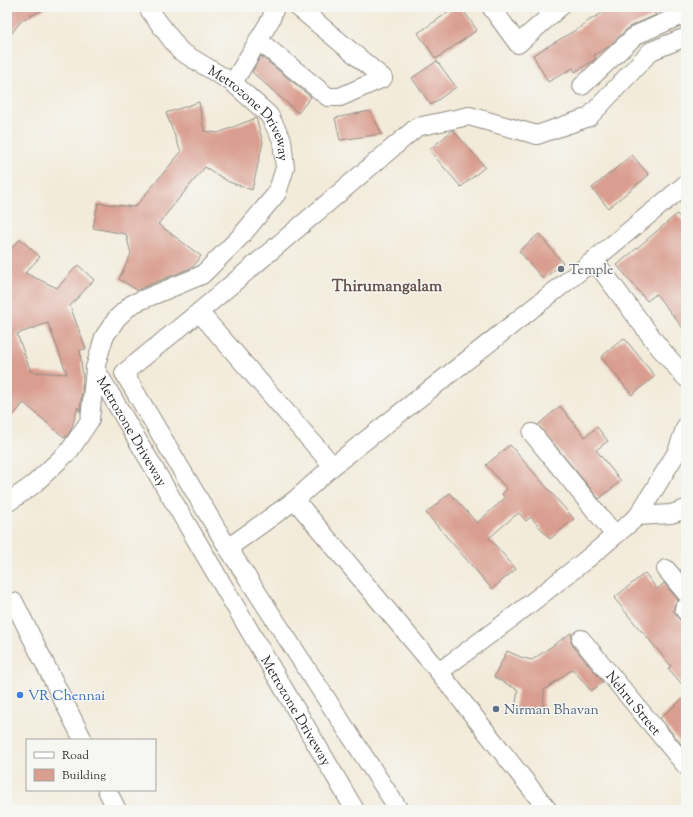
<svg xmlns="http://www.w3.org/2000/svg" width="693" height="817" font-family="'Sorts Mill Goudy',serif">
	<rect width="100%" height="100%" fill="#f6f6f2"/>
	<filter id="ink" filterUnits="userSpaceOnUse"><feTurbulence type="fractalNoise" baseFrequency=".025" numOctaves="2"/><feDisplacementMap in="SourceGraphic" scale="8" xChannelSelector="R" yChannelSelector="G"/><feConvolveMatrix kernelMatrix="1 2 1 2 8 2 1 2 1" color-interpolation-filters="sRGB"/></filter>
	<filter id="wash" filterUnits="userSpaceOnUse"><feTurbulence type="fractalNoise" baseFrequency=".012" numOctaves="4" result="noise"/><feDisplacementMap in="SourceGraphic" scale="16" xChannelSelector="R" yChannelSelector="G"/><feGaussianBlur stdDeviation="0.9" result="paint"/><feColorMatrix in="noise" values="0 0 0 0 0 0 0 0 0 0 0 0 0 0 0 0 0 1.4 0 .05"/><feComposite in="paint" operator="in"/></filter>
	<g filter="url(#wash)">
		<rect width="100%" height="100%" fill="#f3ebda"/>
		<g id="blocks">
			<!-- building -->
			<path fill="#d99e90" fill-rule="evenodd" d="M 7,7 L 49,7 L 22,20 L 7,39 Z
				M 456,7 L 461,7 L 477,30 L 436,59 L 418,33 Z
				M 612,7 L 651,7 L 656,15 L 629,27 L 608,47 L 594,55 L 596,59 L 594,60 L 575,72 L 573,68 L 548,82 L 533,55 L 586,24 L 585,23 Z
				M 261,56 L 311,97 L 298,113 L 252,72 Z
				M 437,61 L 456,87 L 431,105 L 412,78 Z
				M 199,102 L 204,131 L 218,133 L 256,118 L 263,142 L 252,190 L 229,182 L 205,167 L 158,224 L 201,256 L 193,267 L 137,290 L 119,279 L 131,254 L 126,234 L 93,228 L 98,203 L 135,207 L 181,152 L 166,113 Z
				M 370,111 L 382,134 L 340,140 L 335,118 Z
				M 453,130 L 485,167 L 461,187 L 429,150 Z
				M 632,155 L 649,175 L 608,208 L 592,188 Z
				M 677,214 L 686,225 L 686,332 L 656,294 L 647,301 L 617,265 Z
				M 539,234 L 563,263 L 543,279 L 519,251 Z
				M 20,239 L 40,257 L 25,273 L 57,288 L 78,265 L 94,280 L 70,306 L 86,349 L 80,350 L 83,380 L 80,412 L 78,407 L 71,430 L 65,438 L 24,403 L 7,422 L 7,253 ZM 48,323 L 67,374 L 31,372 L 17,334 Z
				M 624,338 L 655,376 L 632,395 L 601,357 Z
				M 560,406 L 585,437 L 597,427 L 608,441 L 596,450 L 621,481 L 599,499 L 538,425 Z
				M 510,445 L 574,519 L 550,539 L 531,517 L 526,521 L 519,513 L 512,518 L 489,538 L 516,569 L 492,589 L 426,513 L 450,493 L 477,523 L 505,498 L 502,494 L 507,489 L 486,465 Z
				M 686,566 L 686,577 L 681,570 Z
				M 645,573 L 657,589 L 664,583 L 678,600 L 674,605 L 674,611 L 678,618 L 681,621 L 686,622 L 686,689 L 668,668 L 671,666 L 642,631 L 641,631 L 614,598 Z
				M 571,633 L 572,635 L 571,641 L 573,646 L 603,682 L 591,691 L 573,669 L 544,690 L 543,713 L 515,709 L 518,690 L 494,677 L 507,651 L 523,658 L 532,660 Z
				M 686,696 L 686,750 L 660,718 Z"/>
		</g>
	</g>
	<g filter="url(#ink)">
		<use href="#blocks" fill-opacity="0" stroke="#8f8b82" stroke-width="1"/>
		<g fill="none" stroke-linecap="round" stroke-linejoin="round">
			<defs>
				<g id="street">
					<path id="s1" d="M 149,7 L 150,11 L 180,51 L 233,83 L 269,115 L 282,140 L 285,168 L 277,193 L 241,236 L 202,275 L 132,304 L 117,318 L 104,337 L 95,368 L 355,810"/>
					<path d="M 491,7 L 518,44 L 560,7"/>
					<path d="M 258,40 L 328,97 L 340,97 L 383,78 L 298,7"/>
					<path d="M 233,83 L 271,19 L 275,7"/>
					<path d="M 582,86 L 636,35 L 677,17 L 686,16"/>
					<path d="M 686,184 L 594,260 L 659,347 L 686,378"/>
					<path d="M 199,312 L 333,466"/>
					<path d="M 532,433 L 615,535"/>
					<path d="M 295,500 L 228,548 L 124,373 L 199,312 L 417,127 L 469,116 L 537,135 L 589,117 L 651,51 L 686,37"/>
					<path d="M 7,503 L 33,485 L 70,450 L 90,420 L 95,368"/>
					<path d="M 638,516 L 671,514 L 686,509"/>
					<path d="M 228,548 L 399,810"/>
					<path d="M 666,569 L 686,593"/>
					<path d="M 14,602 L 83,740"/>
					<path d="M 686,607 L 684,609 L 686,612"/>
					<path id="s2" d="M 581,639 L 686,766"/>
					<path d="M 439,672 L 295,500 L 333,466 L 594,260"/>
					<path d="M 107,790 L 117,810"/>
					<path d="M 548,810 L 439,672 L 517,614 L 587,559 L 638,516 L 677,452 L 686,426"/>
				</g>
			</defs>
			<!-- street casing -->
			<use href="#street" stroke="#8f8b82" stroke-width="20"/>
			<!-- street -->
			<use href="#street" stroke="#fff" stroke-width="18"/>
		</g>
	</g>
	<!-- markers -->
	<circle fill="#6b7280" stroke="#f6f6f2" stroke-width="1.5" cx="561" cy="269" r="4"/>
	<circle fill="#3f7fe0" stroke="#f6f6f2" stroke-width="1.5" cx="20" cy="695" r="4"/>
	<circle fill="#5c6f8a" stroke="#f6f6f2" stroke-width="1.5" cx="496" cy="709" r="4"/>
	<g text-anchor="middle" stroke-width="3" stroke-linejoin="round" paint-order="stroke">
		<!-- street labels -->
		<g font-size="14" fill="#2b2b2b" stroke="#f6f6f2">
			<text dy="5" stroke="none"><textPath href="#s1" startOffset="151">Metrozone Driveway</textPath></text>
			<text dy="5" stroke="none"><textPath href="#s1" startOffset="583">Metrozone Driveway</textPath></text>
			<text dy="5" stroke="none"><textPath href="#s2" startOffset="83">Nehru Street</textPath></text>
			<text dy="5" stroke="none"><textPath href="#s1" startOffset="907">Metrozone Driveway</textPath></text>
		</g>
		<!-- worship labels -->
		<g font-size="14" fill="#5b616d" stroke="#f6f6f2" text-anchor="start">
			<text x="569" y="274">Temple</text>
		</g>
		<!-- shop labels -->
		<g font-size="14" fill="#366cbe" stroke="#f6f6f2" text-anchor="start">
			<text x="28" y="700">VR Chennai</text>
		</g>
		<!-- service labels -->
		<g font-size="14" fill="#4e5e75" stroke="#f6f6f2" text-anchor="start">
			<text x="504" y="714">Nirman Bhavan</text>
		</g>
		<!-- quarter labels -->
		<g font-size="16" font-weight="bold" fill="#68534e" stroke="#f6f6f2">
			<text x="387" y="291">Thirumangalam</text>
		</g>
	</g>
	<!-- margin -->
	<rect width="693" height="817" fill="none" stroke="#f6f6f2" stroke-width="24"/>
	<!-- legend -->
	<rect x="26" y="739" width="130" height="52" fill="#f6f6f2" stroke="#a5a5a2"/>
	<rect x="34" y="752" width="20" height="6" fill="#ffffff" stroke="#a5a5a2"/>
	<text x="62" y="759" font-size="12" fill="#2b2b2b">Road</text>
	<rect x="34" y="769" width="20" height="12" fill="#d99e90" stroke="#a5a5a2"/>
	<text x="62" y="779" font-size="12" fill="#2b2b2b">Building</text>
</svg>
